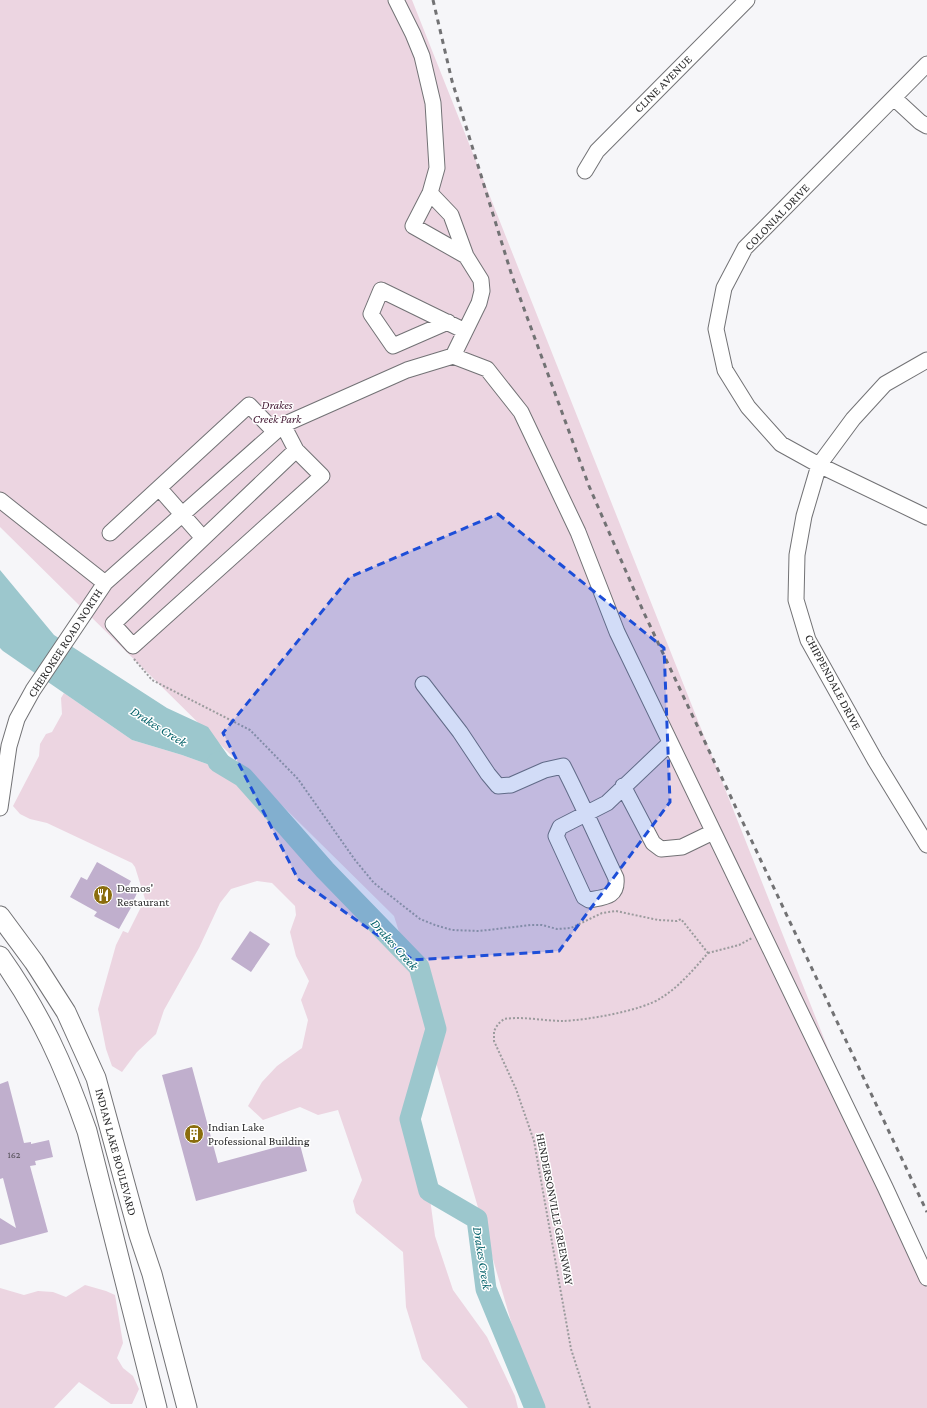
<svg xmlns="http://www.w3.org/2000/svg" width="927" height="1408" font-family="'Crimson Pro',serif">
	<rect width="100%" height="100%" fill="#f6f6f9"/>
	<!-- green -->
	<path fill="#ecd5e1" d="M 0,0 L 412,0 L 875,1167 L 927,1288 L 927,1408 L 536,1408 L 431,1045 L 410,1119 L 429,1191 L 435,1236 L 453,1290 L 487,1337 L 515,1396 L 518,1408 L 468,1408 L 422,1359 L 406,1307 L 403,1252 L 356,1213 L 353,1201 L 362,1180 L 338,1110 L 318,1115 L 300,1107 L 263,1120 L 248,1106 L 262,1082 L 277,1066 L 302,1048 L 308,1020 L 301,1000 L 309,981 L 296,956 L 290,932 L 296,915 L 295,906 L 272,883 L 257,881 L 231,889 L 220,903 L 199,948 L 164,1010 L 156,1034 L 137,1052 L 122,1072 L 112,1066 L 106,1049 L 98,1009 L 116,945 L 123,931 L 128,933 L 145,899 L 135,867 L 132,863 L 47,823 L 30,819 L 20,814 L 13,806 L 39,756 L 40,744 L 46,734 L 52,732 L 62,714 L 61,698 L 64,693 L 132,740 L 182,755 L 243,777 L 325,870 L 405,951 L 394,916 L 0,527 Z
		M 85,1285 L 106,1291 L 115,1295 L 123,1343 L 117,1358 L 123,1368 L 133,1376 L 139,1389 L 132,1404 L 111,1404 L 79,1382 L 54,1408 L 0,1408 L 0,1288 L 24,1295 L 38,1291 L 53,1292 L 66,1297 Z"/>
	<!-- water -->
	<path fill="#9cc7cd" d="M 0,570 L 54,635 L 167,708 L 208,727 L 243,777 L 182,755 L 132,740 L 3,651 L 0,648 Z"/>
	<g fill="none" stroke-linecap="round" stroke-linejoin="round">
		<!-- river -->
		<path stroke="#9cc7cd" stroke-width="21" d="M 218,762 L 243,777 L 325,870 L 419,967 L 436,1029 L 410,1119 L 429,1191 L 477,1219 L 486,1289 L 535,1408"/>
	</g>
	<!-- building -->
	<path fill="#c0afcd" d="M 97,862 L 131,881 L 127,888 L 137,893 L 132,904 L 133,904 L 119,929 L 94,916 L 97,912 L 70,897 L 81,877 L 87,880 Z
		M 250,931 L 270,944 L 251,972 L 231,959 Z
		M 192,1067 L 218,1163 L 299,1141 L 307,1171 L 196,1201 L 162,1075 Z
		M 8,1081 L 24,1143 L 31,1142 L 31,1144 L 49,1140 L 53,1157 L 35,1161 L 36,1165 L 30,1166 L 48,1232 L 0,1245 L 0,1218 L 16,1228 L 3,1178 L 0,1179 L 0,1084 Z"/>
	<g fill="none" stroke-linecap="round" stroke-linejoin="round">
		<defs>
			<path id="minor" d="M 396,0 L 413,34 L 422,56 L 433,103 L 437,168 L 430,193
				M 927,64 L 745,248 L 724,288 L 716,329 L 725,370 L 748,407 L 781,444 L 819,465 L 927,517
				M 894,98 L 920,122 L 927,126
				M 585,171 L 597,151 L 747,0
				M 448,322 L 393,346 L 371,314 L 381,290 L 465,331
				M 453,356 L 479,303 L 482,291 L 481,280 L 466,256 L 413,226 L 430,193 L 451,215 L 466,256
				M 927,360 L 885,384 L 853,419 L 819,465 L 804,516 L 797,555 L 796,600 L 808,640 L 875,760 L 927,845
				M 283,425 L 296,450 L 322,476 L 133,646 L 113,624 L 296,450
				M 159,488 L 203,538
				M 0,500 L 105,583
				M 110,533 L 249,405 L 275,432
				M 423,684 L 460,732 L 488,774 L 498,786 L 511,785 L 545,770 L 563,766 C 582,803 598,840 616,878 C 618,897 605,897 589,900 L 584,897 L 556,836 L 560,827 L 607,803 L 670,743
				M 623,786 L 653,843 L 661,849 L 682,847 L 713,832
				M 0,808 L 9,746 L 17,719 L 33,690 L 105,583 L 283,425 L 407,370 L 453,356 L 487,369 L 521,412 L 578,532 L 617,632 L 885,1187 L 927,1278"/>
			<path id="major" d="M 0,916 L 34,962 L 66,1012 L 96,1078 L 139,1235 L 152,1274 L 187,1408
				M 0,956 C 41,1014 64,1065 87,1131 L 157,1408"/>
		</defs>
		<!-- minor casing -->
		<use href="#minor" stroke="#727275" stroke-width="17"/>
		<!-- major casing -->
		<use href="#major" stroke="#727275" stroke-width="21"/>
		<!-- path -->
		<path stroke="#9b9b9d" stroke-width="2" stroke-dasharray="2 2" stroke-linecap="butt" d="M 134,659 L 152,680 L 250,730 L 298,779 L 355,860 L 374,883 L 420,919 L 435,925 L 452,930 L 479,931 L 531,925 L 542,925 L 557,929 L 571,928 L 602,913 L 616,911 L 658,920 L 677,921 L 681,919 L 708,953
			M 708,953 L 739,945 L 752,938
			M 590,1408 L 571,1349 L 534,1141 L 516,1089 L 494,1041 L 494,1031 L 498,1024 L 504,1019 C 523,1016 544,1021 563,1021 C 587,1020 641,1011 661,998 C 679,987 694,969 708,953"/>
		<!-- minor -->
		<use href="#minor" stroke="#fff" stroke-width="15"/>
		<!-- major -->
		<use href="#major" stroke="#fff" stroke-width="19"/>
		<!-- rail -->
		<path stroke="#727274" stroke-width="3" stroke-dasharray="5 5" stroke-linecap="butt" d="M 433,0 L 452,81 L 512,276 L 589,486 L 644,613 L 927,1212"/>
	</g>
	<!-- marked area -->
	<path fill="#1d4ed8" fill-opacity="0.2" stroke="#1d4ed8" stroke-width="3" stroke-dasharray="8 5" stroke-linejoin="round" d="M 498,514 L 664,648 L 670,802 L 559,951 L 413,960 L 298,879 L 223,733 L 350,577 Z"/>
	<!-- icons -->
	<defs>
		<symbol id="restaurant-disc" viewBox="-11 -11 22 22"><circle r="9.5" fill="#8a6d0d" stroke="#fff"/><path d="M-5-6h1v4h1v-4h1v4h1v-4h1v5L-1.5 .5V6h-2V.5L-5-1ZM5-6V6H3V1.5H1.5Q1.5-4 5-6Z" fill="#fff"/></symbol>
		<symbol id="building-disc" viewBox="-11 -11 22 22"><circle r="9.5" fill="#8a6d0d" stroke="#fff"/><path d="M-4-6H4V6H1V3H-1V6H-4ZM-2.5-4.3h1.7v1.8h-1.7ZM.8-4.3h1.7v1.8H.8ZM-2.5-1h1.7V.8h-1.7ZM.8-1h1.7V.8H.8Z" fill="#fff"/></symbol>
	</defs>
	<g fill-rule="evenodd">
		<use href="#restaurant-disc" x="92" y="884" width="22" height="22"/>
		<use href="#building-disc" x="183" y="1123" width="22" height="22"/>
	</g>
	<g text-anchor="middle" stroke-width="3" stroke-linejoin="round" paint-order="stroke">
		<!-- number labels -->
		<g font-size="10" fill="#524e56">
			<text x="14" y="1158">162</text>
		</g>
		<!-- street labels -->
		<g font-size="12" fill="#2d2d2e" stroke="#fff">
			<text transform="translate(663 84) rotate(-45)" y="4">CLINE AVENUE</text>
			<text transform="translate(777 217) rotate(-46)" y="4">COLONIAL DRIVE</text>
			<text transform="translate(65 643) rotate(-57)" y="4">CHEROKEE ROAD NORTH</text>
			<text transform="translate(833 682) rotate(62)" y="4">CHIPPENDALE DRIVE</text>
			<text transform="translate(116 1152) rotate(75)" y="4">INDIAN LAKE BOULEVARD</text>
			<text transform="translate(555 1209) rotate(79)" y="4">HENDERSONVILLE GREENWAY</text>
		</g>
		<!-- park labels -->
		<g font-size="12" font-style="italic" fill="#421732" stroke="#fff">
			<text x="277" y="409">Drakes<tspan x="277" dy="14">Creek Park</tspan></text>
		</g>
		<!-- poi labels -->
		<g font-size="12" fill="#2d2d2e" stroke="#fff" text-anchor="start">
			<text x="117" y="892">Demos'<tspan x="117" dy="14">Restaurant</tspan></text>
			<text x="208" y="1131">Indian Lake<tspan x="208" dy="14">Professional Building</tspan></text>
		</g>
		<!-- water labels -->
		<g font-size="13" font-style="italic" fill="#04626a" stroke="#fff">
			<text transform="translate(159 726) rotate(32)" y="5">Drakes Creek</text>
			<text transform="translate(395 944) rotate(48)" y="5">Drakes Creek</text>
			<text transform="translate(483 1258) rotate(81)" y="5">Drakes Creek</text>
		</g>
	</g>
</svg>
